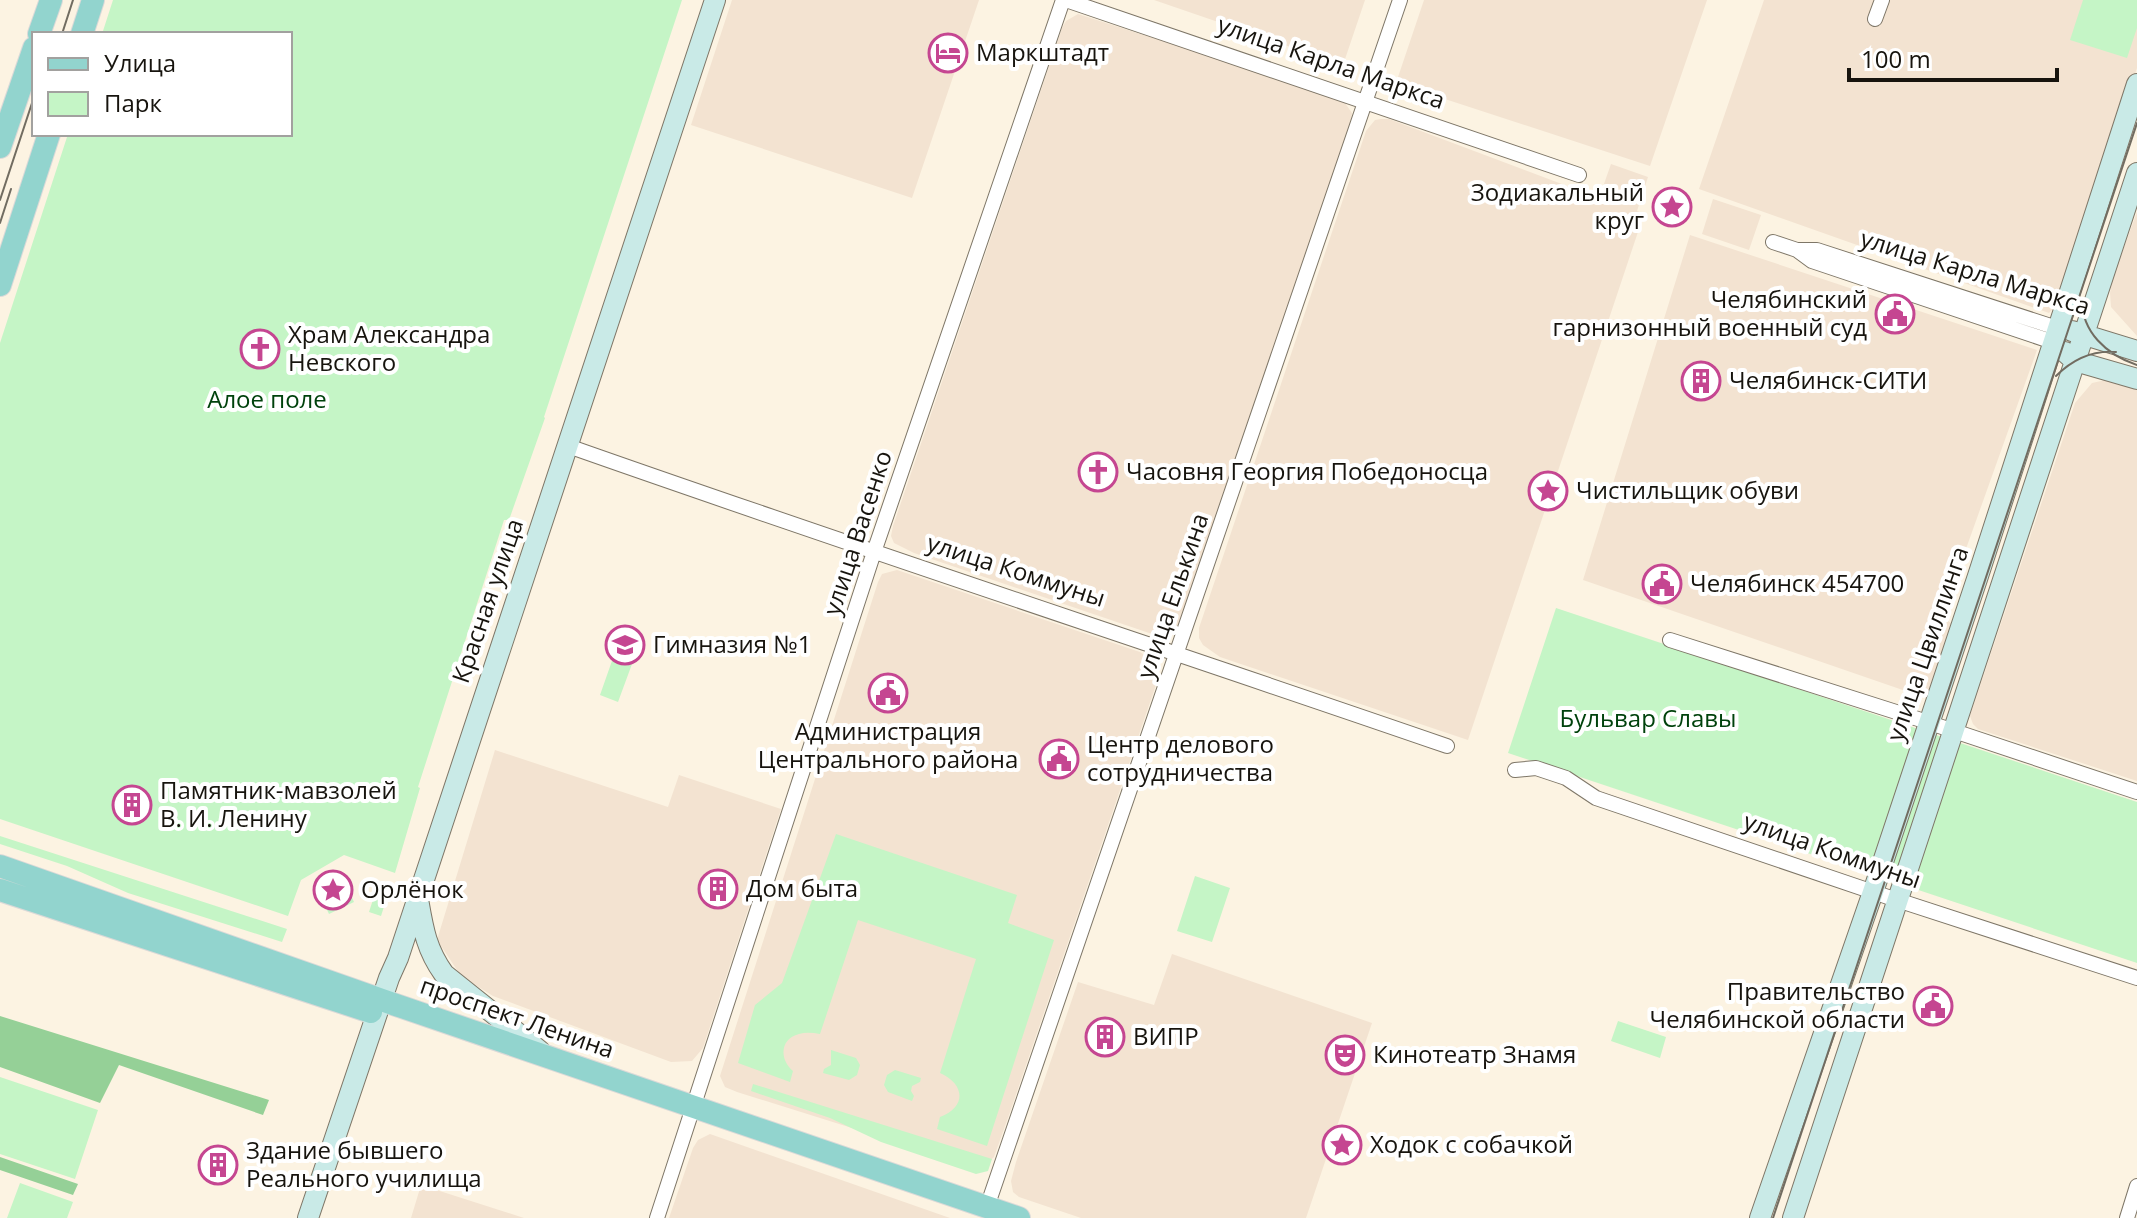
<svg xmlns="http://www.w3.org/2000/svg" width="2137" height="1218" font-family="'Open Sans',sans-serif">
	<rect width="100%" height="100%" fill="#fcf3e2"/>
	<!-- commercial -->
	<path fill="#f3e3d1" d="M 732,0 L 979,0 L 912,198 L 691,125 Z
		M 1154,0 L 1365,0 L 1343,65 Z
		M 1424,0 L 1707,0 L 1650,166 L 1396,83 Z
		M 1764,0 L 2137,0 L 2137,68 L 2059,302 L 2049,313 L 1699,189 Z
		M 1078,14 L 1335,96 L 1345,103 L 1352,113 L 1351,124 L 1182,624 L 1168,635 L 1158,636 L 914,553 L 894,543 L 891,536 L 893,526 L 1062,28 L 1066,21 Z
		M 1381,119 L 1389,119 L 1599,198 L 1611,164 L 1648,177 L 1637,211 L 1644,214 L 1468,740 L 1220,657 L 1203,645 L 1199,638 L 1199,628 L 1366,131 L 1375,120 Z
		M 1713,199 L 1761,215 L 1749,250 L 1702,234 Z
		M 2137,212 L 2137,336 L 2111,307 L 2110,293 L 2113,277 Z
		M 1690,235 L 2037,350 L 1942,616 L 1952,624 L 1926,698 L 1583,580 Z
		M 2115,378 L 2137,385 L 2137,781 L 1978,729 L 1973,724 L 1970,716 L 2075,403 L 2092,383 Z
		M 897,570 L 1140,652 L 1150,659 L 1158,670 L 1157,682 L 1009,1115 L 994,1157 L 983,1167 L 976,1167 L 737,1092 L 725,1087 L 720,1076 L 878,582 L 882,574 Z
		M 495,750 L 668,807 L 679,775 L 781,809 L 703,1048 L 692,1061 L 671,1062 L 493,996 L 461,976 L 437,940 Z
		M 1172,954 L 1372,1023 L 1306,1218 L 1081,1218 L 1019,1197 L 1013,1192 L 1011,1181 L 1016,1162 L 1078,982 L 1154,1005 Z
		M 710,1134 L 950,1218 L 669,1218 L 693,1148 L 698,1140 Z
		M 421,1185 L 524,1218 L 411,1218 Z"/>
	<!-- green -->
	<path fill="#c5f5c6" d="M 113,0 L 682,0 L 544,417 L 545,418 L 509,520 L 504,520 L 418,787 L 420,788 L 395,873 L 344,855 L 301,880 L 288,916 L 0,819 L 0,343 L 68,134 L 290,134 L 290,34 L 102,34 Z
		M 2083,0 L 2137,0 L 2137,28 L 2127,58 L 2070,40 Z
		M 1556,608 L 2137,802 L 2137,963 L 1508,753 Z
		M 613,658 L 632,664 L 618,702 L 600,695 Z
		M 836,834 L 1017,895 L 1008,923 L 1054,940 L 987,1146 L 937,1129 L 940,1117 C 967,1107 965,1084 940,1073 L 976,959 L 858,920 L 820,1034 C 813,1033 806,1032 799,1034 C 780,1039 779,1059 793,1071 L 790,1082 L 738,1063 L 755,1005 L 782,983 Z
		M 0,836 L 287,929 L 282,942 L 128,893 L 67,866 L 0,844 Z
		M 340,873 L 354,902 L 329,914 L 315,885 Z
		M 1195,876 L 1230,888 L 1212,942 L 1177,931 Z
		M 379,881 L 391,885 L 381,916 L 369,912 Z
		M 1618,1021 L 1666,1037 L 1660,1058 L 1611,1041 Z
		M 831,1050 L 856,1058 L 860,1065 L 857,1075 L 849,1080 L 823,1073 L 824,1069 L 831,1065 Z
		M 895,1070 L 921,1078 L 920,1082 L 912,1086 L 911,1091 L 914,1096 L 912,1101 L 888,1092 L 884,1085 L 887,1075 Z
		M 0,1077 L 98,1110 L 75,1179 L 0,1154 Z
		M 753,1084 L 992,1159 L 988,1171 L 976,1174 L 881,1142 L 830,1118 L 751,1091 Z
		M 20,1183 L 73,1202 L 67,1218 L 7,1218 Z"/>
	<!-- forest -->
	<path fill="#95d097" d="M 0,1016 L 269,1100 L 263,1115 L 119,1065 L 100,1103 L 0,1067 Z
		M 0,1157 L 78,1184 L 73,1195 L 0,1170 Z"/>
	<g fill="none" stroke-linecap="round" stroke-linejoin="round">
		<defs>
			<path id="street" d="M 1066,0 L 1579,175
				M 1875,19 L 1882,0
				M 1773,242 L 1797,250 L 1812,261 L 2053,342
				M 1797,250 L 1817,250 L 2057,328
				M 568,446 C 860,549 1154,645 1447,746
				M 1670,640 L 1915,718 L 2137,792
				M 1515,770 L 1536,768 L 1566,778 L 1596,798 L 1888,897 L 2137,978
				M 987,1207 L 1400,0
				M 657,1218 L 874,552 L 1063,0
				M 2127,1218 L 2137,1186"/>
			<path id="secondary" d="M 2072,331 L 2137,351
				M 2065,352 L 2075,361 L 2137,379
				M 418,899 C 423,928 426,949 444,974 L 540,1051
				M 308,1218 L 389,978 L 398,958 L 715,0
				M 1760,1218 L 1873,892 L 1978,576 L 2137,84
				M 1793,1218 L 2137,173"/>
			<path id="primary" d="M 39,34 L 51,0
				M 82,34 L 93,0
				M 0,147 L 34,48
				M 0,285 L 49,134
				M 0,866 L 396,1005 L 1019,1218
				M 0,890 L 371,1012"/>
		</defs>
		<!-- street casing -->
		<use href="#street" stroke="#7e7667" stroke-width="16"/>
		<!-- secondary casing -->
		<use href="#secondary" stroke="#7e7667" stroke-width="22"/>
		<!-- primary casing -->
		<use href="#primary" stroke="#dad9d8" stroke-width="24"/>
		<!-- street -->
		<use href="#street" stroke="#fff" stroke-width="14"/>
		<!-- secondary -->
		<use href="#secondary" stroke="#c9eae7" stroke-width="20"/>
		<!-- primary -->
		<use href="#primary" stroke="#92d4ce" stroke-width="22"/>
		<!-- tram -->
		<path stroke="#716c61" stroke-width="2" d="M 62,34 L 73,0
			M 0,200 L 34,97
			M 0,223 L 11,189
			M 2082,298 C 2081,332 2107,355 2137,365
			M 2056,376 C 2073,359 2092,350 2116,352
			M 1773,1218 L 2137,123"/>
	</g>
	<!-- icons -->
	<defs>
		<symbol id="hotel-ring" viewBox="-11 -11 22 22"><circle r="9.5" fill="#fff" stroke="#c54691" stroke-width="1.5"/><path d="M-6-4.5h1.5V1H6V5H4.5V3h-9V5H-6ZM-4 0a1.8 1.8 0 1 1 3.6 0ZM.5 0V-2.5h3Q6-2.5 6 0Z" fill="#c54691"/></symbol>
		<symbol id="sight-ring" viewBox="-11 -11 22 22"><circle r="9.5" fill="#fff" stroke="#c54691" stroke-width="1.5"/><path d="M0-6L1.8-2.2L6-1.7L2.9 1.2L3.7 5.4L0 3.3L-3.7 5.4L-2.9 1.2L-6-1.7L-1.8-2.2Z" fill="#c54691"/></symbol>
		<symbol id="civic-ring" viewBox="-11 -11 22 22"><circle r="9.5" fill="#fff" stroke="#c54691" stroke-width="1.5"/><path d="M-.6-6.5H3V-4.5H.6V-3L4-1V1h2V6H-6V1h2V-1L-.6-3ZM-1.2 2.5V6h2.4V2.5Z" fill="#c54691"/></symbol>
		<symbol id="church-ring" viewBox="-11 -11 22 22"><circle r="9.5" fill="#fff" stroke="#c54691" stroke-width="1.5"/><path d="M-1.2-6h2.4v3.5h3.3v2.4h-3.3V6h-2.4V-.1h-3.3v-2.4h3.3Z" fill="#c54691"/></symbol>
		<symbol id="building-ring" viewBox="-11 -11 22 22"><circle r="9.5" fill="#fff" stroke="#c54691" stroke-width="1.5"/><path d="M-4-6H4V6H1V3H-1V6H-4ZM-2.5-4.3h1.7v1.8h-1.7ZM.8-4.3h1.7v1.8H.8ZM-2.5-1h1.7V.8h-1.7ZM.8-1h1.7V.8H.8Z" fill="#c54691"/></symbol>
		<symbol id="school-ring" viewBox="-11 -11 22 22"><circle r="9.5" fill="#fff" stroke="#c54691" stroke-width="1.5"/><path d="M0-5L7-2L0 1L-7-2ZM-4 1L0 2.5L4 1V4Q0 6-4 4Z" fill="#c54691"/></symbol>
		<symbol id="theatre-ring" viewBox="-11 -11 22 22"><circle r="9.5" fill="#fff" stroke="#c54691" stroke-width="1.5"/><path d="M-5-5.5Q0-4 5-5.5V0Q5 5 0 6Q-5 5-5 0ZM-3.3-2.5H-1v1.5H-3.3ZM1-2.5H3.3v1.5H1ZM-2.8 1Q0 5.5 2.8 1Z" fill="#c54691"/></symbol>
	</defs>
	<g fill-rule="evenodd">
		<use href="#hotel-ring" x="926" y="31" width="44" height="44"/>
		<use href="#sight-ring" x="1650" y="185" width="44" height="44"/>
		<use href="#civic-ring" x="1873" y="292" width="44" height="44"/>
		<use href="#church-ring" x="238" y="327" width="44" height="44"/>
		<use href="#building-ring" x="1679" y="359" width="44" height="44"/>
		<use href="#church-ring" x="1076" y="450" width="44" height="44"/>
		<use href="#sight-ring" x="1526" y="469" width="44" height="44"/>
		<use href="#civic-ring" x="1640" y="562" width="44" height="44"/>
		<use href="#school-ring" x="603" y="623" width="44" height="44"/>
		<use href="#civic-ring" x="866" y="671" width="44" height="44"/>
		<use href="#civic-ring" x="1037" y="737" width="44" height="44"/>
		<use href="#building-ring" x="110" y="783" width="44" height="44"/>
		<use href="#building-ring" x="696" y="867" width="44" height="44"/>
		<use href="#sight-ring" x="311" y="868" width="44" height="44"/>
		<use href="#civic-ring" x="1911" y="984" width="44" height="44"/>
		<use href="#building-ring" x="1083" y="1015" width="44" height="44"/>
		<use href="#theatre-ring" x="1323" y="1033" width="44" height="44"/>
		<use href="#sight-ring" x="1320" y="1123" width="44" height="44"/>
		<use href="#building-ring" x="196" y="1143" width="44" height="44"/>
	</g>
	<g text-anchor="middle" stroke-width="8" stroke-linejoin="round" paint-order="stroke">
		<!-- poi labels -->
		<g font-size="24" fill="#17140e" stroke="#fff" text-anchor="start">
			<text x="976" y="61">Маркштадт</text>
			<text x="1644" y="201" text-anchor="end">Зодиакальный<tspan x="1644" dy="28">круг</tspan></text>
			<text x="1867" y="308" text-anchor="end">Челябинский<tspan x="1867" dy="28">гарнизонный военный суд</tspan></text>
			<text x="288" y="343">Храм Александра<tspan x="288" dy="28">Невского</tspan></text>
			<text x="1729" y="389">Челябинск-СИТИ</text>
			<text x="1126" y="480">Часовня Георгия Победоносца</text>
			<text x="1576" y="499">Чистильщик обуви</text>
			<text x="1690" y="592">Челябинск 454700</text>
			<text x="653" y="653">Гимназия №1</text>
			<text x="888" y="740" text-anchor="middle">Администрация<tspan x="888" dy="28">Центрального района</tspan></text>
			<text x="1087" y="753">Центр делового<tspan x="1087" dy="28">сотрудничества</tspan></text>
			<text x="160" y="799">Памятник-мавзолей<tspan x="160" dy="28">В. И. Ленину</tspan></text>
			<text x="746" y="897">Дом быта</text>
			<text x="361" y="898">Орлёнок</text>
			<text x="1905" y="1000" text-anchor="end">Правительство<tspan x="1905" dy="28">Челябинской области</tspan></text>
			<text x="1133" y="1045">ВИПР</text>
			<text x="1373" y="1063">Кинотеатр Знамя</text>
			<text x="1370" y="1153">Ходок с собачкой</text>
			<text x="246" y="1159">Здание бывшего<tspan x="246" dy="28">Реального училища</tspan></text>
		</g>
		<!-- street labels -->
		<g font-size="24" fill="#17140e" stroke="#fff">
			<text transform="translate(1331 63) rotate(19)" y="8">улица Карла Маркса</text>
			<text transform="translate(1975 273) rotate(17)" y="8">улица Карла Маркса</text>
			<text transform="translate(858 533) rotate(-72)" y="8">улица Васенко</text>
			<text transform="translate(1016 571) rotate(18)" y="8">улица Коммуны</text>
			<text transform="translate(1173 596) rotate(-71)" y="8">улица Елькина</text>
			<text transform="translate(488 601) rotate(-71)" y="8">Красная улица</text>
			<text transform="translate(1928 644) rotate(-71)" y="8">улица Цвиллинга</text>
			<text transform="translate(1832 851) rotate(19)" y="8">улица Коммуны</text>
			<text transform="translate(517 1018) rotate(19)" y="8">проспект Ленина</text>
		</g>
		<!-- park labels -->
		<g font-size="24" fill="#00420c" stroke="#fff">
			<text x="267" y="408">Алое поле</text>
			<text x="1648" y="727">Бульвар Славы</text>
		</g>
	</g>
	<!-- legend -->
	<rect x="32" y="32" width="260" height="104" fill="#ffffff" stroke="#a2a19f" stroke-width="2"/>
	<rect x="48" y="58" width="40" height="12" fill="#92d4ce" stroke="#a2a19f" stroke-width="2"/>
	<text x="104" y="72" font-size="24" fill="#17140e">Улица</text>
	<rect x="48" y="92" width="40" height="24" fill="#c5f5c6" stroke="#a2a19f" stroke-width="2"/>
	<text x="104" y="112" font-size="24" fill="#17140e">Парк</text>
	<!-- scale -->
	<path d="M1849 68v12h208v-12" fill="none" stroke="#17140e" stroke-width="4"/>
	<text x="1861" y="68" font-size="24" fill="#17140e" stroke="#ffffff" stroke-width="6" paint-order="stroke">100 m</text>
</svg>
